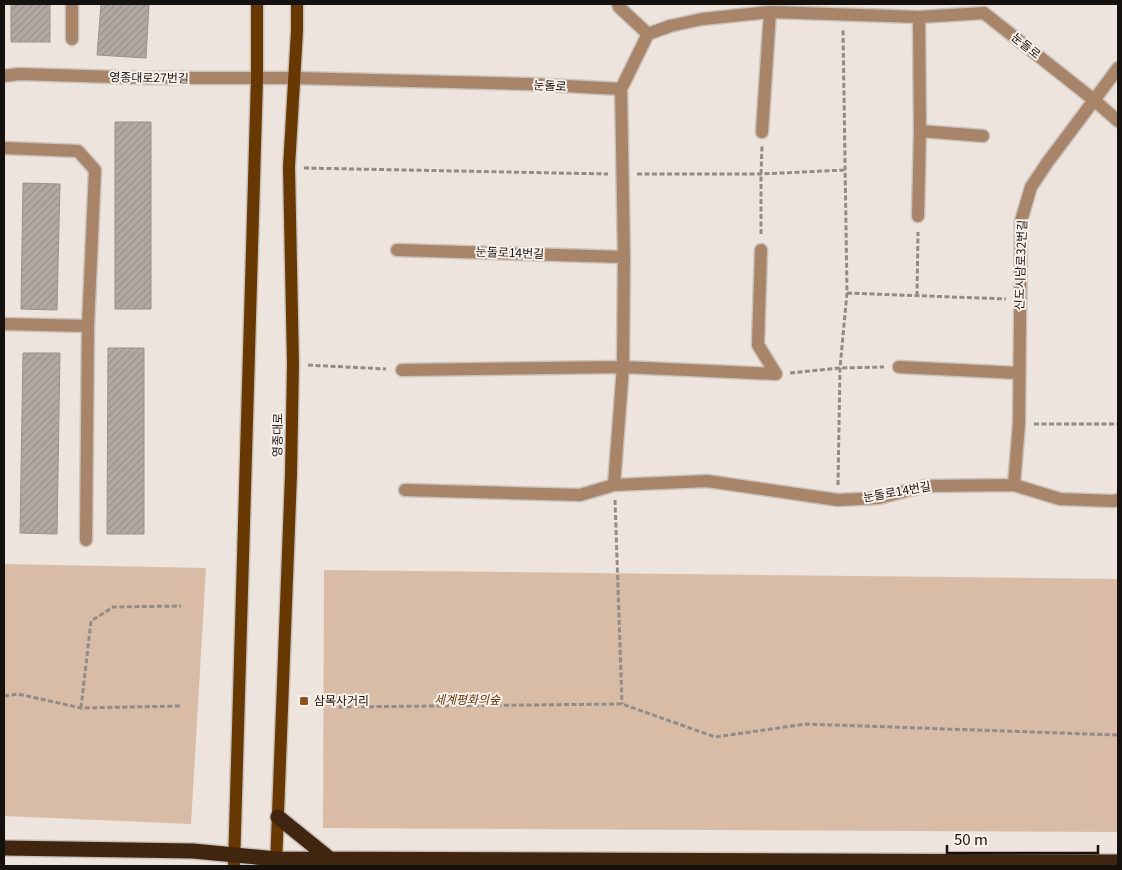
<svg xmlns="http://www.w3.org/2000/svg" width="1122" height="870" font-family="Georgia,'Noto Sans KR',serif">
	<defs>
		<pattern id="building-hatch" width="6" height="6" patternUnits="userSpaceOnUse" patternTransform="scale(1.25)"><rect width="6" height="6" fill="#b2a9a3"/><path d="M-1 1l2-2M0 6l6-6M5 7l2-2" fill="none" stroke="#98908b"/></pattern>
	</defs>
	<rect width="100%" height="100%" fill="#ede4dd"/>
	<!-- park -->
	<path fill="#d9bca5" d="M 4,564 L 206,568 L 191,824 L 4,816 Z
		M 324,570 L 1118,579 L 1118,832 L 323,828 Z"/>
	<!-- building -->
	<path fill="url(#building-hatch)" stroke="#9a928b" d="M 11,4 L 50,4 L 50,42 L 11,42 Z
		M 101,4 L 149,5 L 146,58 L 97,55 Z
		M 115,122 L 151,122 L 151,309 L 115,309 Z
		M 23,183 L 60,184 L 57,310 L 21,309 Z
		M 108,348 L 144,348 L 144,534 L 107,534 Z
		M 23,353 L 60,353 L 57,534 L 20,533 Z"/>
	<g fill="none" stroke-linecap="round" stroke-linejoin="round">
		<defs>
			<path id="minor" d="M 618,4 L 619,7 L 648,34
				M 72,39 L 72,4
				M 4,76 L 19,74 L 148,78 L 295,78 L 528,84 L 621,89 L 648,34 L 670,26 L 702,19 L 770,12 L 919,17 L 984,13 L 1094,100 L 1118,121
				M 621,89 L 624,257 L 623,367 L 614,485 L 707,481 L 838,500 L 879,498 L 925,486 L 1014,485 L 1060,499 L 1113,501 L 1118,500
				M 920,131 L 983,136
				M 762,132 L 770,12
				M 4,148 L 78,151 L 95,170 L 88,326 L 4,324
				M 918,216 L 920,131 L 919,17
				M 397,250 L 624,257
				M 899,367 L 1019,373
				M 402,370 L 623,367 L 776,374 L 758,345 L 761,250
				M 1014,485 L 1019,423 L 1021,221 L 1031,187 L 1047,163 L 1118,68
				M 405,490 L 580,495 L 614,485
				M 86,540 L 88,326"/>
			<path id="major" d="M 234,866 L 257,78 L 257,4
				M 276,866 L 291,474 L 293,364 L 289,167 L 297,31 L 297,4"/>
			<path id="highway" d="M 278,817 L 330,859
				M 4,848 L 193,851 L 276,859 L 1118,862"/>
		</defs>
		<!-- minor casing -->
		<use href="#minor" stroke="#cac2bc" stroke-width="15"/>
		<!-- major casing -->
		<use href="#major" stroke="#cac2bc" stroke-width="15"/>
		<!-- highway casing -->
		<use href="#highway" stroke="#cac2bc" stroke-width="18"/>
		<!-- path -->
		<path stroke="#928c87" stroke-width="3" stroke-dasharray="5 2.5" stroke-linecap="butt" d="M 304,168 L 608,174
			M 637,174 L 761,174 L 845,170
			M 761,234 L 761,174 L 762,146
			M 847,293 L 1006,299
			M 917,296 L 918,232
			M 308,365 L 386,369
			M 790,373 L 840,368 L 884,367
			M 1034,424 L 1118,424
			M 838,485 L 840,368 L 847,293 L 843,29
			M 615,500 L 622,704
			M 4,696 L 18,694 L 81,708 L 180,706
			M 339,707 L 622,704 L 715,737 L 806,724 L 1118,735
			M 81,708 L 91,621 L 113,607 L 181,606"/>
		<!-- minor -->
		<use href="#minor" stroke="#a88568" stroke-width="12"/>
		<!-- major -->
		<use href="#major" stroke="#673800" stroke-width="12"/>
		<!-- highway -->
		<use href="#highway" stroke="#40260e" stroke-width="15"/>
	</g>
	<!-- markers -->
	<rect fill="#8f5313" stroke="#faf1ea" stroke-width="2" x="299" y="696" width="10" height="10" rx="2.5"/>
	<g text-anchor="middle" stroke-width="4" stroke-linejoin="round" paint-order="stroke">
		<!-- street labels -->
		<g font-size="12" fill="#14110f" stroke="#faf1ea">
			<text transform="translate(1026 46) rotate(39)" y="4">눈돌로</text>
			<text transform="translate(149 78) rotate(1)" y="4">영종대로27번길</text>
			<text transform="translate(550 86) rotate(3)" y="4">눈돌로</text>
			<text transform="translate(510 253) rotate(2)" y="4">눈돌로14번길</text>
			<text transform="translate(1021 265) rotate(-88)" y="4">신도시남로32번길</text>
			<text transform="translate(278 435) rotate(-89)" y="4">영종대로</text>
			<text transform="translate(897 492) rotate(-10)" y="4">눈돌로14번길</text>
		</g>
		<!-- park labels -->
		<g font-size="12" font-style="italic" fill="#653a0e" stroke="#faf1ea">
			<text x="467" y="704">세계평화의숲</text>
		</g>
		<!-- poi labels -->
		<g font-size="12" fill="#14110f" stroke="#faf1ea" text-anchor="start">
			<text x="314" y="705">삼목사거리</text>
		</g>
	</g>
	<!-- border -->
	<rect width="1122" height="870" fill="none" stroke="#14110f" stroke-width="10"/>
	<!-- scale -->
	<path d="M947 845v8h151v-8" fill="none" stroke="#14110f" stroke-width="2.5"/>
	<text x="954" y="845" font-size="15" fill="#14110f" stroke="#faf1ea" stroke-width="4" paint-order="stroke">50 m</text>
</svg>
